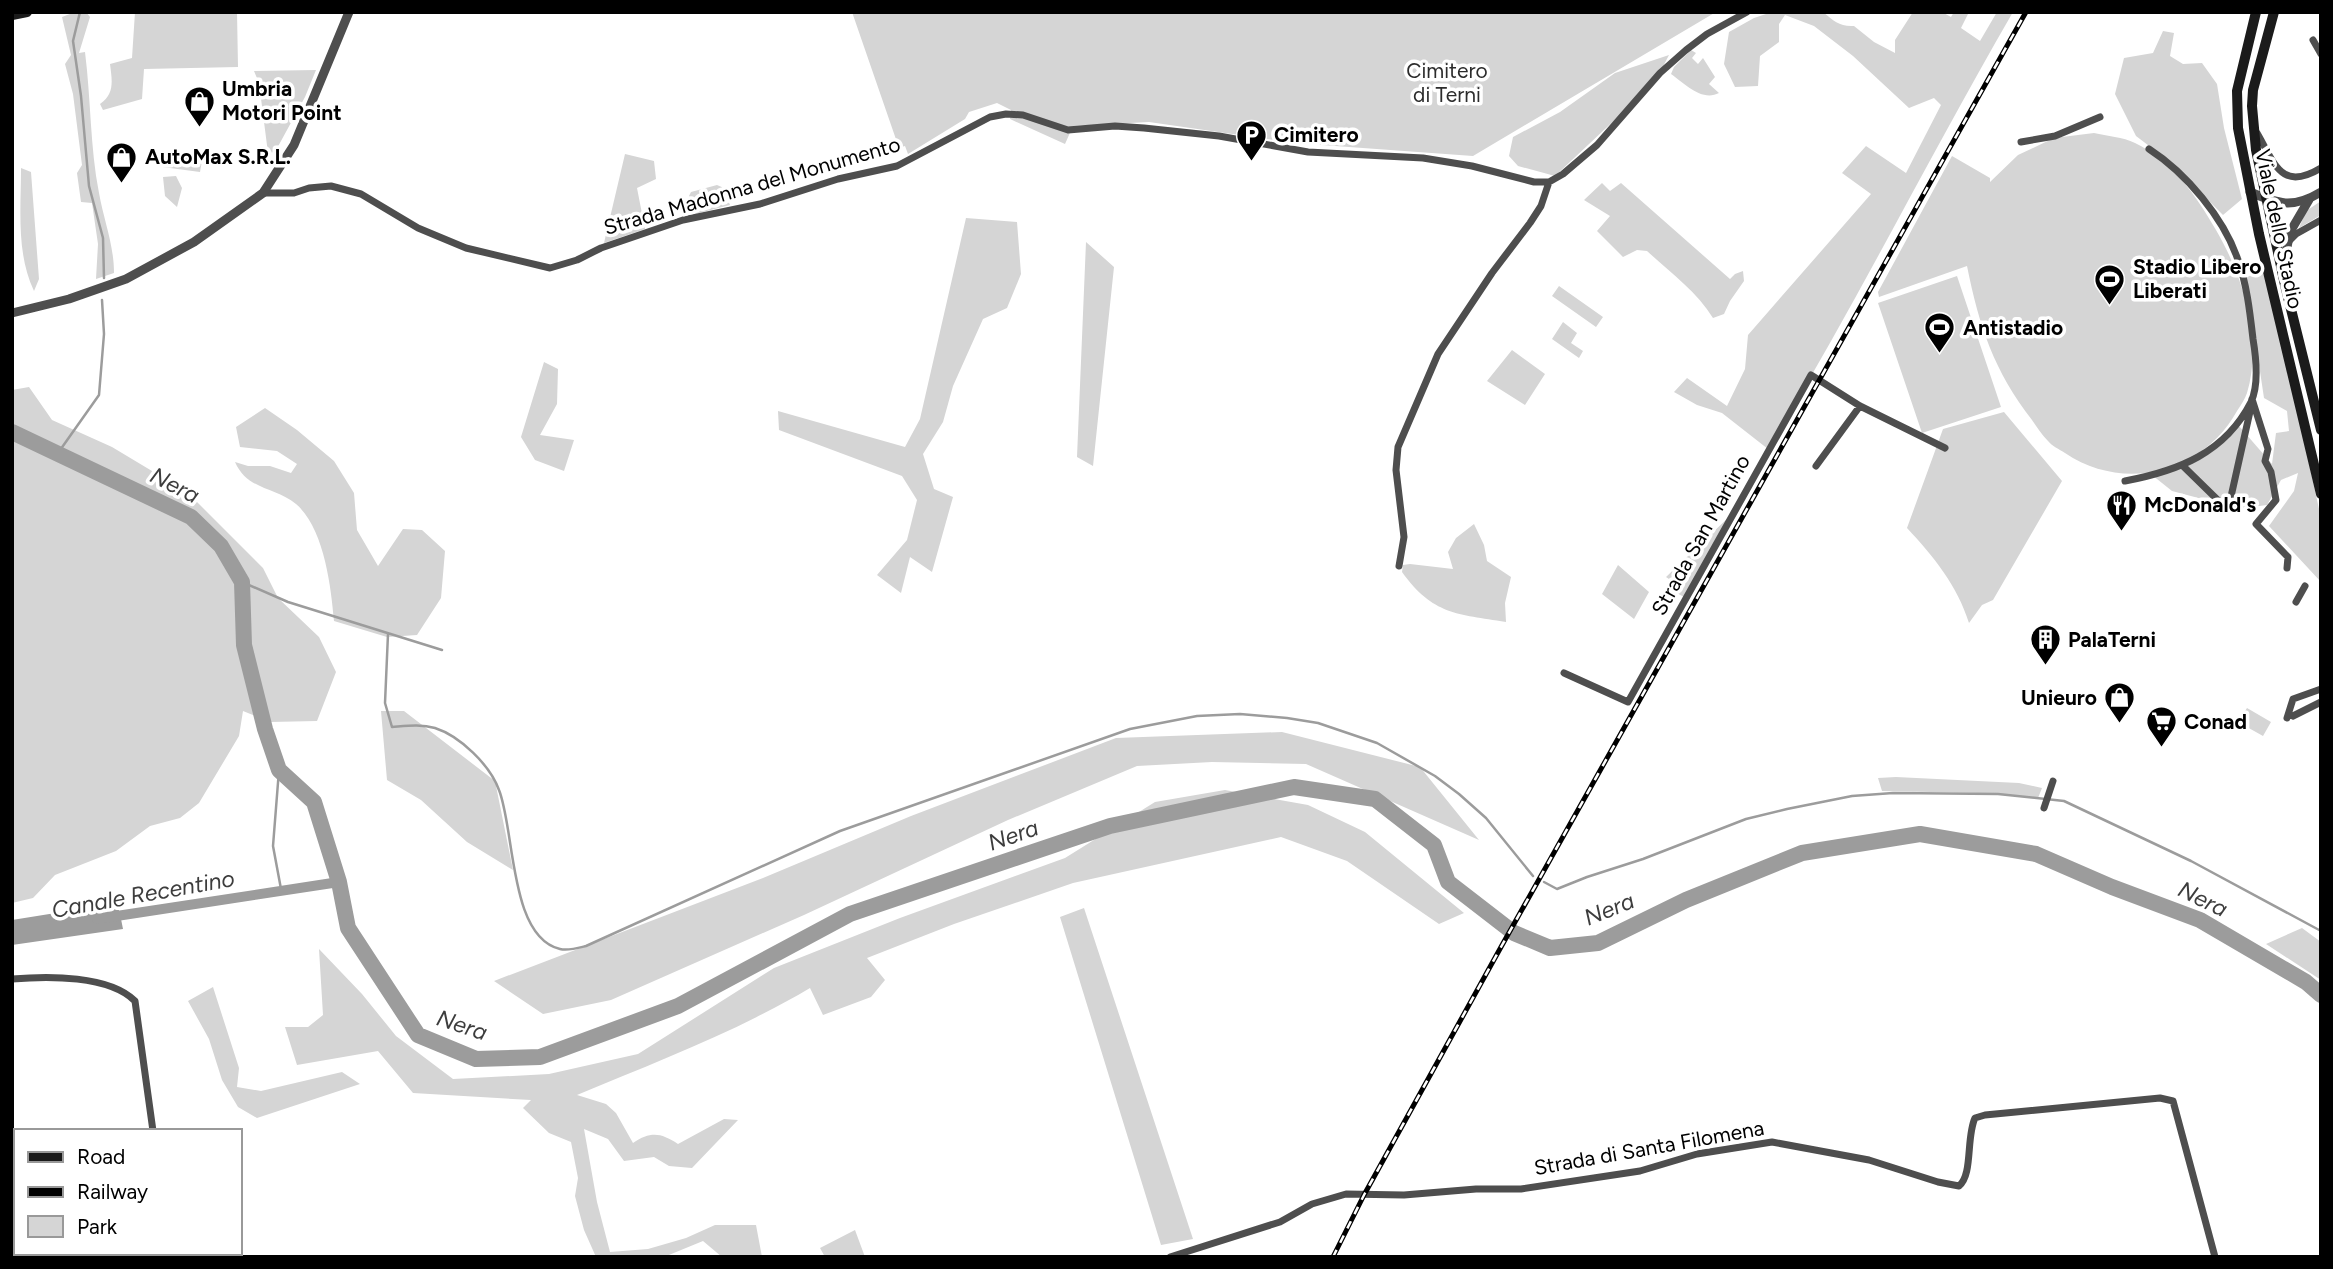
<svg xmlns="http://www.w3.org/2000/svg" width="2333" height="1269" font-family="Figtree,sans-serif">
	<rect width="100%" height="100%" fill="#fff"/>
	<!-- green -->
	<path fill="#d5d5d5" d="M 75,12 L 86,12 L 90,17 L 79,53 L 85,52 C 91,99 90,147 99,193 C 104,221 114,245 114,273 L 96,279 L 98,244 L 92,203 L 81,202 L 77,173 L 82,165 L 73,94 L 65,64 L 71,55 L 62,17 Z
		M 135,12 L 237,12 L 238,67 L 144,69 L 142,99 L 103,110 L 100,104 C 115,94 112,80 110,64 L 132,58 Z
		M 852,12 L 1716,12 L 1473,156 L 1294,143 L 1149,122 L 1073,126 L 1065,144 L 1010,119 L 1011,110 L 997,103 L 969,112 L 965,119 L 908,154 L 905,146 L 899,148 Z
		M 1772,12 L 1823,12 C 1834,21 1840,27 1854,26 L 1874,42 L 1895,53 L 1895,40 L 1913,12 L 1942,12 L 1951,17 L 1954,12 L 1969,12 L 1961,28 L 1980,41 L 1997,12 L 2013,12 C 1929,157 1855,306 1768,449 L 1722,413 L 1697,405 L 1674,392 L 1687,378 L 1727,406 L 1745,369 L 1748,335 L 1871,194 L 1842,173 L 1866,146 L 1906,173 L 1941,105 L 1934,98 L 1909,108 L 1853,56 L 1814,26 L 1785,15 L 1779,24 L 1779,42 L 1760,56 L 1758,86 L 1735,87 L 1724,64 L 1729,32 L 1754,18 Z
		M 2163,31 L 2174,33 L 2170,56 L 2183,64 L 2202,63 L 2217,84 L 2224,128 L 2242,199 L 2223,215 L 2169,161 L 2136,136 L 2115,94 L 2124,58 L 2153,53 Z
		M 1691,50 L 1696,53 L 1692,58 L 1698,64 L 1703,58 L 1715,77 L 1709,84 L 1719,93 C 1702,102 1685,84 1671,74 L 1674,67 Z
		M 1669,55 L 1655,82 L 1555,176 L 1518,166 L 1509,156 L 1513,137 L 1560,112 L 1615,73 Z
		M 316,70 L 305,97 L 275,152 L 268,153 L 259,83 L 254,71 Z
		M 2094,133 C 2107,136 2123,137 2135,143 C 2172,161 2196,195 2216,230 C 2243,276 2263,340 2247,393 C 2245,399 2241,405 2237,411 C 2203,473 2124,493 2065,453 C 2059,449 2052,446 2048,441 C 2042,435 2037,427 2032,420 C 1994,371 1979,326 1967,266 L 1879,297 L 1878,292 L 1952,156 L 1990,178 L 1990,182 L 2018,155 L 2054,138 Z
		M 160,154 L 202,161 L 200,172 L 155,166 L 155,157 Z
		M 625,154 L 654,161 L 656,179 L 637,188 L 645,229 L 604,243 Z
		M 21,168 L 31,172 L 39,279 L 34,291 C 16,253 21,209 21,168 Z
		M 176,176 L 182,188 L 177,207 L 165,196 L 163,177 Z
		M 1602,183 L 1610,191 L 1621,183 L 1730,279 L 1735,274 L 1743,271 L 1744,281 L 1730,301 L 1724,314 L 1713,318 C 1697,292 1670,272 1647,251 L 1637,250 L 1623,257 L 1597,231 L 1610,216 L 1584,200 Z
		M 717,185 L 724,188 L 730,205 L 695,214 L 689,196 L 691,192 Z
		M 2321,201 L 2321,215 L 2299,228 L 2306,211 Z
		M 966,218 L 1017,222 L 1021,274 L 1007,308 L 983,319 L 953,386 L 943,422 L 923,454 L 934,489 L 953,497 L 932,572 L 910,557 L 901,593 L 877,575 L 907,540 L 917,500 L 902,476 L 779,430 L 778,411 L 905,447 L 920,419 Z
		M 1086,242 L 1114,267 L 1093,466 L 1077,457 Z
		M 2261,269 L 2271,290 L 2321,518 L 2321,582 L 2269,526 L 2294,491 L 2298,473 L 2281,480 L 2267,505 L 2244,508 L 2221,504 L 2172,491 L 2152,475 C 2189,467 2214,457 2239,426 L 2272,464 L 2276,433 L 2289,431 L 2287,411 L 2264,398 L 2246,278 Z
		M 1957,276 L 2001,407 L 1922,433 L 1878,303 Z
		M 1559,286 L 1603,317 L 1596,327 L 1552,296 Z
		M 1563,322 L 1577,333 L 1571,343 L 1583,351 L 1579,358 L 1552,339 Z
		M 1512,350 L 1545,374 L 1525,405 L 1487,381 Z
		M 544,362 L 558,369 L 557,404 L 540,435 L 574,440 L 564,471 L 535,460 L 521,437 Z
		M 29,387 L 52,420 L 112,447 L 187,492 L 263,568 L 278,598 L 319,637 L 336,672 L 317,721 L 270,722 L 243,711 L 239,736 L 199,803 L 180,818 L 150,826 L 116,851 L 55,875 L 33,898 L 12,903 L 12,390 Z
		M 265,408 L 297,430 L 334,461 L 354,493 L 357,530 L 378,566 L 403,529 L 422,530 L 445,551 L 441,598 L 417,635 L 387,637 L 334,621 C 331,586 324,528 296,504 C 275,487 247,490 235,462 L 248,466 L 270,466 L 291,473 L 297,464 L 277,451 L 240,447 L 236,427 Z
		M 2004,412 L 2062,481 L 1993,600 L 1982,605 L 1969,623 C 1957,585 1934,557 1907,528 L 1943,429 Z
		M 1731,515 L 1684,597 L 1673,591 L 1675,583 L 1666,577 Z
		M 1474,524 L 1484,545 L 1487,561 L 1511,577 L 1505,603 L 1506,622 C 1457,614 1433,615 1402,572 L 1403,565 L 1410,564 L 1453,569 L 1448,552 L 1456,538 Z
		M 1618,565 L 1649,592 L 1634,619 L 1602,594 Z
		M 2247,708 L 2271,722 L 2263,736 L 2238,722 Z
		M 381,711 L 404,711 L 495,781 L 513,870 L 467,842 L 421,800 L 387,780 Z
		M 1282,732 L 1420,767 L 1479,840 L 1306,764 L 1212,762 L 1137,766 L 1008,820 L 804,915 L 611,1000 L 543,1014 L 494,981 L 763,878 L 911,816 L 1116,738 Z
		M 1896,777 L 2019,783 L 2042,788 L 2038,798 L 1979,793 L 1882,791 L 1878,778 Z
		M 1225,790 L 1308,805 L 1365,832 L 1464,913 L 1439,924 L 1347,861 L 1281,837 L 1073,883 L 954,924 L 867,958 L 885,980 L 871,997 L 823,1015 L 810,988 C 736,1032 656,1062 577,1095 L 606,1104 L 616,1113 L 633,1143 C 651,1131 661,1133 678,1144 L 724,1119 L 738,1120 L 692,1168 L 669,1166 L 654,1157 L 624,1161 L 608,1139 L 584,1129 L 597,1202 L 610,1252 L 648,1249 L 686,1238 L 715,1225 L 756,1225 L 762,1257 L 722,1257 L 703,1241 L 664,1257 L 596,1257 L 584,1230 L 575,1196 L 578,1178 L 571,1142 L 549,1133 L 523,1108 L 531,1100 L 413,1093 L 378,1051 L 297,1065 L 285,1027 L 308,1027 L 323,1015 L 319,949 L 362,994 L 396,1036 L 453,1079 L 549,1074 L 638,1054 L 774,968 L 900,918 L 1065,858 L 1155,802 Z
		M 1084,908 L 1193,1239 L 1161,1245 L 1060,917 Z
		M 2302,928 L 2321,942 L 2321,980 L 2266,944 Z
		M 213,987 L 239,1068 L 237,1087 L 261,1091 L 342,1072 L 360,1084 L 257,1118 L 238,1107 L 222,1080 L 209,1039 L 188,1001 Z
		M 855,1230 L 865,1257 L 825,1257 L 820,1248 Z"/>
	<!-- water -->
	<path fill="#9c9c9c" d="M 118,903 L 119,911 L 110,916 L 121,919 L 123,929 L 12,945 L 12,920 Z"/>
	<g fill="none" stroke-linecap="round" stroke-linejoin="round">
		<!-- stream -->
		<path stroke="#9c9c9c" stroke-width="2.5" d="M 80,12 L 73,41 L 81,96 L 89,186 L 103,238 L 104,278
			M 58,453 L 99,395 L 104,334 L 102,300
			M 242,582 L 288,602 L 442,650
			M 388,634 L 385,703 L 392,727 C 406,726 421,724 435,728 C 460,736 490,765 499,790 C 515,830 509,937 560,949 C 568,951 578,948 586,946 L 840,831 L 1130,729 L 1197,716 L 1240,714 L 1287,718 L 1318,723 L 1377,743 L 1435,776 L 1459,794 L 1486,818 L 1533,876
			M 279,770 L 273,846 L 281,889
			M 1544,882 L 1557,889 L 1587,877 L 1643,859 L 1746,819 L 1787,809 L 1852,796 L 1893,793 L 1998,794 L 2064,801 L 2191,861 L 2321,931"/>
		<!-- canal -->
		<path stroke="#9c9c9c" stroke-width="10" d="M 97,919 L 339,882"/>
		<!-- river -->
		<path stroke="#9c9c9c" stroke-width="16" d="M 12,432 L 191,517 L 221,546 L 242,582 L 244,645 L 265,729 L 279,770 L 314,802 L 339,882 L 348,928 L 418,1035 L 476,1059 L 540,1057 L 678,1006 L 850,914 L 1110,826 L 1294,787 L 1375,799 L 1434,845 L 1448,882 L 1514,933 L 1550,948 L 1598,943 L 1686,900 L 1802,853 L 1920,834 L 2036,854 L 2112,887 L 2200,920 L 2306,982 L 2321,995"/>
		<!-- minor -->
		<path stroke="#4e4e4e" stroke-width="7" d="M 2313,40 L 2321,54
			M 2257,133 C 2275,164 2281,192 2321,168
			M 2021,142 L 2055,136 L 2100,117
			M 263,193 L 294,193 L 309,188 L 331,186 L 361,194 L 418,228 L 466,248 L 550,268 L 577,260 L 601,248 L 683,220 L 760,204 L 838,179 L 897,166 L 990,117 L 1006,114 L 1023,115 L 1068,130 L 1115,126 L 1144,128 L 1219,136 L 1308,152 L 1423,158 L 1472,166 L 1534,182 L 1549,182 L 1563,174 L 1597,145 L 1660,73 L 1686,50 L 1707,34 L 1747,12
			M 2287,243 L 2296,234 L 2321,220
			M 2252,399 L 2268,449 L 2265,461 L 2271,472 L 2276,500 L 2256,524 L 2288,557 L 2287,568
			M 1816,466 L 1860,406
			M 2183,466 L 2228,510
			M 2125,481 C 2178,471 2225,453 2251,402 C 2259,385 2256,357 2253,339 C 2250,313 2247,285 2238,260 C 2224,218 2186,173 2149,149
			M 2228,510 L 2251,407
			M 1399,566 L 1404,537 L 1396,470 L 1398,447 L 1438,354 L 1492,273 L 1530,223 L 1541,206 L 1549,182
			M 2296,602 L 2305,586
			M 1564,673 L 1628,702 L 1811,375 L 1860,406 L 1945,448
			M 2293,716 L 2321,702
			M 2287,718 L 2293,699 L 2321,689
			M 2044,808 L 2053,781
			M 12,979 C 48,976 109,975 135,1001 L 153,1131
			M 179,1253 L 179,1257
			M 1170,1257 L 1280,1222 L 1312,1204 L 1346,1194 L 1404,1195 L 1476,1189 L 1521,1189 L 1640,1171 L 1697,1154 L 1772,1142 L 1869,1160 L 1938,1182 L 1959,1186 C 1973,1175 1966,1137 1975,1118 L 1985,1115 L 2160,1098 L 2173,1101 L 2215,1257"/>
		<!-- tertiary -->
		<path stroke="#4e4e4e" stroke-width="9" d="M 2250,192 C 2278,204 2293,209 2321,192
			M 2283,267 L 2290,232 L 2310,198
			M 12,313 L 69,299 L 126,279 L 194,242 L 263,193 L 294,145 L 349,12"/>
		<!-- secondary -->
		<path stroke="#1b1b1b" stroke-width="10" d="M 2256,12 L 2237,91 L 2238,128 L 2259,234 L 2321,494
			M 2274,12 L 2253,90 L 2252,106 L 2256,150 L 2285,285 L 2321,430
			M 12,15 L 27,12"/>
		<defs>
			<path id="rail" d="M 1333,1257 L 1364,1195 L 1501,947 L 2026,12"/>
		</defs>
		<!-- rail casing -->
		<use href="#rail" stroke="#000" stroke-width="5"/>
		<!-- rail -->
		<use href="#rail" stroke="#fff" stroke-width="2.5" stroke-dasharray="8" stroke-linecap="butt"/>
	</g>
	<!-- icons -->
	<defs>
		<symbol id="shop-pin" viewBox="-11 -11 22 30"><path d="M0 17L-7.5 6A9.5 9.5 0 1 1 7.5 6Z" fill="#000" stroke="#fff"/><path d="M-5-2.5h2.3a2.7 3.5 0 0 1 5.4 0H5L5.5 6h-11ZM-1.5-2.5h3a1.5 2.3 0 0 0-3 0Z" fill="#fff"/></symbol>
		<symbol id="parking-pin" viewBox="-11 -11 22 30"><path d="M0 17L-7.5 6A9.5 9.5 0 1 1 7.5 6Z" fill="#000" stroke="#fff"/><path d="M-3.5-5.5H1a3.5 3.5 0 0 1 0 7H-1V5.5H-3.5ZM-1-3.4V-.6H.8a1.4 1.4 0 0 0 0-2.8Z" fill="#fff"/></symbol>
		<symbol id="stadium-pin" viewBox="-11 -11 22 30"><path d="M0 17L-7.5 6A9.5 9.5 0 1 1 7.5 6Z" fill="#000" stroke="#fff"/><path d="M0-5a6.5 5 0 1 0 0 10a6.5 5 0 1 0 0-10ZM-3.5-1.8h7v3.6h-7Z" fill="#fff"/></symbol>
		<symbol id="restaurant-pin" viewBox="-11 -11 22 30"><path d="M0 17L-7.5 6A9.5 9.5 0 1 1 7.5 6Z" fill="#000" stroke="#fff"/><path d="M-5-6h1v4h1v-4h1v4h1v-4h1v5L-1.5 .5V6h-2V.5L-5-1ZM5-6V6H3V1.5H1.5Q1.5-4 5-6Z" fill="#fff"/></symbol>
		<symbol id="building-pin" viewBox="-11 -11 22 30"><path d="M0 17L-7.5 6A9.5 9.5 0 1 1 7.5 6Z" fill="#000" stroke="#fff"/><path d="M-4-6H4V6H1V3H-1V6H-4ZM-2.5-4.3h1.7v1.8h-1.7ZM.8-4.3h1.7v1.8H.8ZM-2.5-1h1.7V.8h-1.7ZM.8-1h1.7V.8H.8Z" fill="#fff"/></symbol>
		<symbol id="supermarket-pin" viewBox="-11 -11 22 30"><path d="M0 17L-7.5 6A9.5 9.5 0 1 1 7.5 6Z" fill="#000" stroke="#fff"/><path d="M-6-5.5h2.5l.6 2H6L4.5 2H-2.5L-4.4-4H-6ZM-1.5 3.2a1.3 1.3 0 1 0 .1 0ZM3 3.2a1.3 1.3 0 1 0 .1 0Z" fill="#fff"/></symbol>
	</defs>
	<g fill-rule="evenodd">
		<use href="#shop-pin" x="182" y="84" width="35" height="47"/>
		<use href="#parking-pin" x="1234" y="118" width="35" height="47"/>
		<use href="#shop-pin" x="104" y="140" width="35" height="47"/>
		<use href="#stadium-pin" x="2092" y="262" width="35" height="47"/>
		<use href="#stadium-pin" x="1922" y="310" width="35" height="47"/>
		<use href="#restaurant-pin" x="2104" y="488" width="35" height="47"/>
		<use href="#building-pin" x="2028" y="622" width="35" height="47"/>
		<use href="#shop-pin" x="2102" y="680" width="35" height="47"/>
		<use href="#supermarket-pin" x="2144" y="704" width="35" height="47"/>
	</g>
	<g text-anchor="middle" stroke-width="7" stroke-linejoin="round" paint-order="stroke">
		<!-- park labels -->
		<g font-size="21" fill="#2c2c2c" stroke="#fff">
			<text x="1447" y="78">Cimitero<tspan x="1447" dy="24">di Terni</tspan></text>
		</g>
		<!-- poi labels -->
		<g font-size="21" font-weight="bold" fill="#000" stroke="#fff" text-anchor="start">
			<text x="222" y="96">Umbria<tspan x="222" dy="24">Motori Point</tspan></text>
			<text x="1274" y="142">Cimitero</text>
			<text x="145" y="164">AutoMax S.R.L.</text>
			<text x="2133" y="274">Stadio Libero<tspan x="2133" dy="24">Liberati</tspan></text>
			<text x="1963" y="335">Antistadio</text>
			<text x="2144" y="512">McDonald's</text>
			<text x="2068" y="647">PalaTerni</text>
			<text x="2097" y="705" text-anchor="end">Unieuro</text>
			<text x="2184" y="729">Conad</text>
		</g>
		<!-- street labels -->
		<g font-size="21" fill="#000" stroke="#fff">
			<text transform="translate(752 186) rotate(-16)" y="7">Strada Madonna del Monumento</text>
			<text transform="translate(2279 229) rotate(78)" y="7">Viale dello Stadio</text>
			<text transform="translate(1701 535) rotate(-61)" y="7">Strada San Martino</text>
			<text transform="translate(1649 1148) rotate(-10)" y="7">Strada di Santa Filomena</text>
		</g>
		<!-- water labels -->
		<g font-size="23" font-style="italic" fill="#3d3d3d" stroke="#fff">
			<text transform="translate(175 485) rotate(27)" y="8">Nera</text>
			<text transform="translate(1013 835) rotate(-19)" y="8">Nera</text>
			<text transform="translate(143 894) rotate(-10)" y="8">Canale Recentino</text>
			<text transform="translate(2203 899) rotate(26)" y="8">Nera</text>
			<text transform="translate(1609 909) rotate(-22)" y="8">Nera</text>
			<text transform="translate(462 1025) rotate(18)" y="8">Nera</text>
		</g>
	</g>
	<!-- border -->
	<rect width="2333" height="1269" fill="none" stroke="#000000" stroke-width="28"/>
	<!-- legend -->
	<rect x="14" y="1129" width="228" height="126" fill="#ffffff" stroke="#999999" stroke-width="2"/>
	<rect x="28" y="1152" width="35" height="10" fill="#1b1b1b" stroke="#999999" stroke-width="2"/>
	<text x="77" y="1164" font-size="21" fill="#000000">Road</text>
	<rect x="28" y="1187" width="35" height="10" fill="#000000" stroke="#999999" stroke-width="2"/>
	<text x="77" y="1199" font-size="21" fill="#000000">Railway</text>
	<rect x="28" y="1216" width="35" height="21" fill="#d5d5d5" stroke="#999999" stroke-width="2"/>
	<text x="77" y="1234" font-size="21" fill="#000000">Park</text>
</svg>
